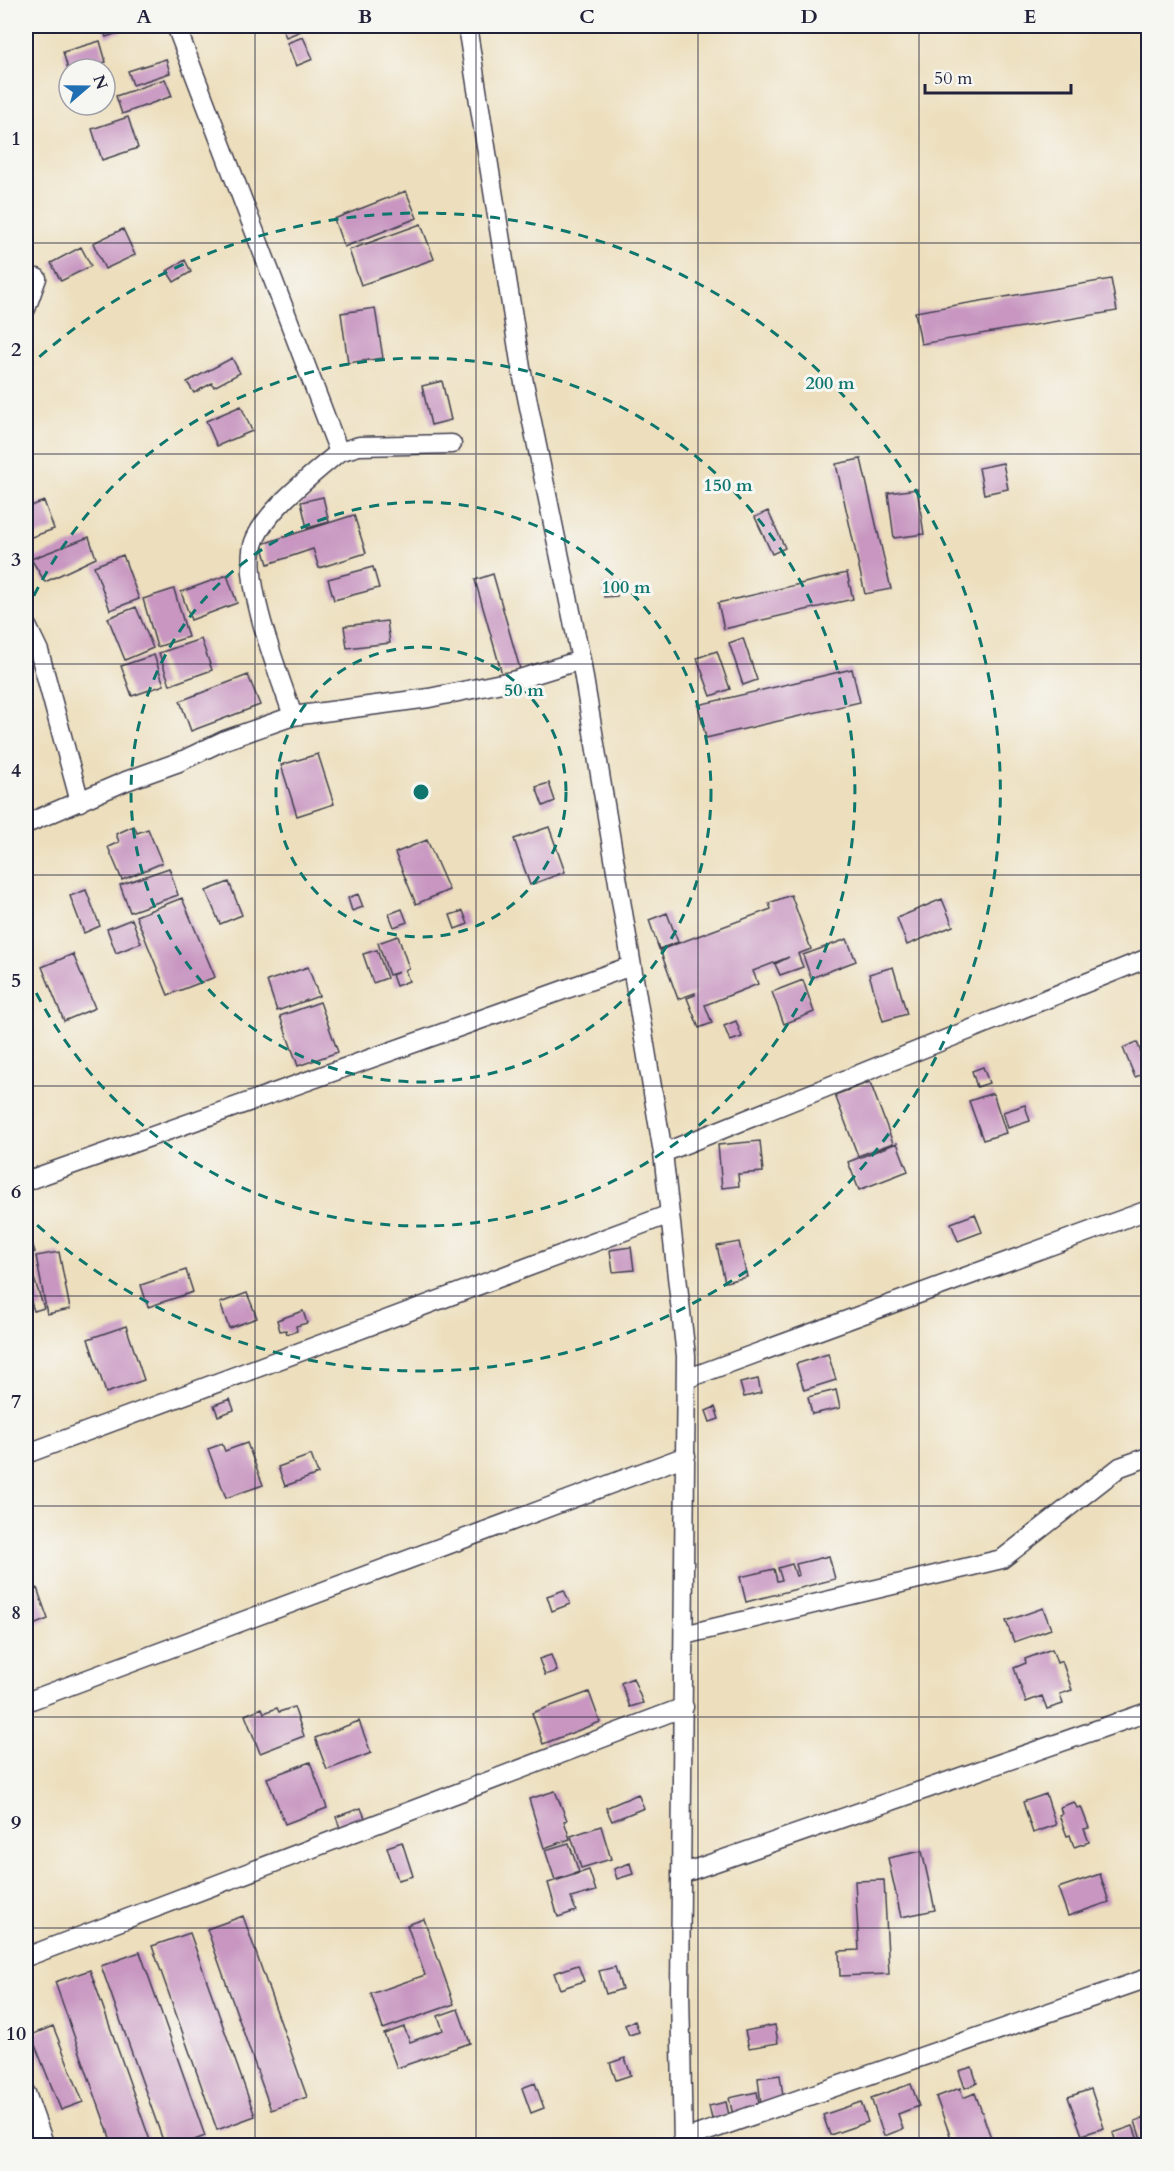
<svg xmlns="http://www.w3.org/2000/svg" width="1174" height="2171" font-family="Cardo,serif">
	<rect width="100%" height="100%" fill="#f6f6f2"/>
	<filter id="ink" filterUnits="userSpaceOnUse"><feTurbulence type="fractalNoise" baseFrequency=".0167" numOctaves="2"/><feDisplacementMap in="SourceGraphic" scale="12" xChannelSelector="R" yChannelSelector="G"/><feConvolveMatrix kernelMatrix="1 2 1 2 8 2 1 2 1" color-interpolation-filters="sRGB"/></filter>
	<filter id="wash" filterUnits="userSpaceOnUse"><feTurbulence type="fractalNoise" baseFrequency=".008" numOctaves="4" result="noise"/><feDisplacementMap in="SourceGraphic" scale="24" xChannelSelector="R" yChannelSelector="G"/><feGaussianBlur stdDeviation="1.35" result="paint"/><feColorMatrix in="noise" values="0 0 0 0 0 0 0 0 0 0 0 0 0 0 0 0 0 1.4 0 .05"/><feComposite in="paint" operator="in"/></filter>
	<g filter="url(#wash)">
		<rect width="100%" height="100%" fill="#eddfbd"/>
		<g id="blocks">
			<!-- building -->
			<path fill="#c896c1" d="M 102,26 L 137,26 L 106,37 Z
				M 281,26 L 299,26 L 301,31 L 286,37 Z
				M 303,37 L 313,59 L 296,66 L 287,43 Z
				M 100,41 L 106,62 L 82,69 L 68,69 L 63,52 Z
				M 166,59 L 170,73 L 133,85 L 128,71 Z
				M 105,70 L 112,94 L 105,96 Z
				M 165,79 L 172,96 L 122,114 L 116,96 Z
				M 128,117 L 138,148 L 102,160 L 92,129 Z
				M 406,191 L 417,218 L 344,247 L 334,219 Z
				M 421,224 L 434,259 L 361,285 L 349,250 Z
				M 123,229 L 135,255 L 105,269 L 93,243 Z
				M 81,247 L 91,266 L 61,281 L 51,263 Z
				M 185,260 L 191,272 L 174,282 L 167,271 Z
				M 1111,279 L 1117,311 L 921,344 L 915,312 Z
				M 375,308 L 383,358 L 348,363 L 341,313 Z
				M 232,358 L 240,373 L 214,387 L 212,383 L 194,393 L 187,382 Z
				M 442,381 L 451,420 L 431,425 L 422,386 Z
				M 241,406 L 252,431 L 217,446 L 206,421 Z
				M 861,459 L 891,589 L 865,594 L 836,464 Z
				M 1003,463 L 1008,489 L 984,494 L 979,468 Z
				M 917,489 L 924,534 L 894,538 L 888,493 Z
				M 323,497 L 329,522 L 307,528 L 301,502 Z
				M 44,501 L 54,529 L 26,539 L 26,508 Z
				M 768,511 L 785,548 L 772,554 L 755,517 Z
				M 354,515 L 366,553 L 319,568 L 313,549 L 268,564 L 262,544 Z
				M 89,537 L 96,558 L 45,582 L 31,559 Z
				M 123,555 L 139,599 L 110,610 L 94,566 Z
				M 373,567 L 379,588 L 334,600 L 328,579 Z
				M 847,573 L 853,599 L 724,629 L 718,603 Z
				M 493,574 L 520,669 L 502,674 L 475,580 Z
				M 227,575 L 237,603 L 191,620 L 181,592 Z
				M 616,583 L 617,596 L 604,597 L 602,584 Z
				M 174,589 L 188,637 L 157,647 L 143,599 Z
				M 136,607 L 153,648 L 125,660 L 108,618 Z
				M 387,621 L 390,643 L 347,648 L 344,626 Z
				M 743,638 L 757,680 L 743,685 L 729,643 Z
				M 201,639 L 212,670 L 170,685 L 159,653 Z
				M 717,651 L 730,689 L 711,696 L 697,658 Z
				M 154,655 L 164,685 L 132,696 L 121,666 Z
				M 852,669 L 860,702 L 706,738 L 698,705 Z
				M 248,675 L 260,705 L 191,731 L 180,701 Z
				M 318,754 L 334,804 L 297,816 L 281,765 Z
				M 549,783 L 555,801 L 543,806 L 536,787 Z
				M 134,826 L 137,833 L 148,829 L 162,863 L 122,880 L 108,847 L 119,842 L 116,834 Z
				M 549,827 L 565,872 L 530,885 L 514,839 Z
				M 427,840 L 449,890 L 416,904 L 395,853 Z
				M 169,868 L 178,895 L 130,912 L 120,885 Z
				M 229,882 L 242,915 L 220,924 L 206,891 Z
				M 86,890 L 100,926 L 84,933 L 70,896 Z
				M 358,894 L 363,907 L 352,911 L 348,898 Z
				M 791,895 L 811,949 L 798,954 L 803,967 L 780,975 L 775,964 L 789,957 L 753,971 L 758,984 L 705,1005 L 712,1023 L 699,1028 L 687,998 L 695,995 L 695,993 L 678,999 L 660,950 L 771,909 L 769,903 Z
				M 182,898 L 215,977 L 168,995 L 136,916 Z
				M 942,899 L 953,926 L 907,945 L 897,918 Z
				M 402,909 L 407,922 L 394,927 L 389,914 Z
				M 463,911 L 468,924 L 455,929 L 450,915 Z
				M 667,913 L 678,942 L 659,949 L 649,920 Z
				M 132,919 L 141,943 L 116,953 L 107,929 Z
				M 398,936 L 409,968 L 405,970 L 409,981 L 396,986 L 392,975 L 399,972 L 389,975 L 378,943 Z
				M 847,939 L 856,961 L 811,978 L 803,955 Z
				M 377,950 L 387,978 L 373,983 L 363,954 Z
				M 73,954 L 95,1008 L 64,1021 L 42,967 Z
				M 308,967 L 319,996 L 277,1011 L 267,981 Z
				M 893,967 L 907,1014 L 883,1021 L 869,974 Z
				M 803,980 L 814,1012 L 784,1024 L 772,992 Z
				M 320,1002 L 338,1052 L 298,1066 L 280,1016 Z
				M 736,1021 L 742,1037 L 730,1041 L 724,1026 Z
				M 1137,1042 L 1148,1072 L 1135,1077 L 1123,1048 Z
				M 983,1067 L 989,1083 L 977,1087 L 972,1071 Z
				M 870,1082 L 893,1143 L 858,1156 L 835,1095 Z
				M 993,1093 L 1006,1133 L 983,1140 L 969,1101 Z
				M 1025,1105 L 1030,1121 L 1008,1128 L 1003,1112 Z
				M 760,1141 L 763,1172 L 738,1174 L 739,1186 L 722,1188 L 718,1145 Z
				M 897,1143 L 908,1171 L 859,1190 L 848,1162 Z
				M 975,1214 L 982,1232 L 958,1241 L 951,1223 Z
				M 26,1225 L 35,1252 L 26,1255 L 44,1308 L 34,1311 L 26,1287 Z
				M 739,1242 L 747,1277 L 725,1282 L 717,1246 Z
				M 631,1247 L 634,1270 L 613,1272 L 610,1250 Z
				M 59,1252 L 70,1309 L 47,1314 L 36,1256 Z
				M 186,1270 L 193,1292 L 148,1307 L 141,1285 Z
				M 247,1293 L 257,1318 L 229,1328 L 220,1303 Z
				M 303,1311 L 307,1323 L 296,1326 L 297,1331 L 287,1334 L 286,1330 L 280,1331 L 277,1320 Z
				M 126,1326 L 144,1380 L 106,1393 L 88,1339 Z
				M 828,1354 L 836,1380 L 804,1390 L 796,1364 Z
				M 758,1379 L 761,1393 L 744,1397 L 740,1383 Z
				M 836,1390 L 840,1408 L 812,1414 L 808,1397 Z
				M 230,1399 L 234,1410 L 218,1416 L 214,1405 Z
				M 715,1407 L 719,1419 L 710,1422 L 706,1411 Z
				M 247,1443 L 263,1485 L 226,1498 L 208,1449 L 222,1444 L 225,1451 Z
				M 311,1455 L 318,1474 L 285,1486 L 278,1467 Z
				M 829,1556 L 835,1579 L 746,1602 L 740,1577 L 774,1569 L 777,1581 L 782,1580 L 778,1568 L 792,1564 L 796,1576 L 799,1575 L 796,1564 Z
				M 37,1588 L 48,1619 L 26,1628 L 26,1592 Z
				M 564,1590 L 570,1604 L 552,1611 L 547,1596 Z
				M 1043,1608 L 1051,1629 L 1014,1642 L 1006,1621 Z
				M 1052,1649 L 1057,1663 L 1062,1661 L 1072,1690 L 1060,1694 L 1063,1704 L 1047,1709 L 1042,1696 L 1026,1702 L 1014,1668 L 1026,1663 L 1025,1659 Z
				M 551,1655 L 557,1671 L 545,1675 L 539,1659 Z
				M 633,1678 L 643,1703 L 630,1707 L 621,1683 Z
				M 589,1692 L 600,1722 L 543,1744 L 532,1713 Z
				M 294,1707 L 304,1736 L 260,1753 L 245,1715 L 262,1708 L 264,1713 L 277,1708 L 279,1712 Z
				M 359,1721 L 371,1753 L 327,1770 L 315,1738 Z
				M 310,1762 L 327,1808 L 285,1824 L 267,1778 Z
				M 555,1791 L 567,1820 L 564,1821 L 570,1839 L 544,1848 L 529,1799 Z
				M 638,1794 L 644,1808 L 612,1821 L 606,1808 Z
				M 1046,1794 L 1056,1825 L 1033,1833 L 1023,1802 Z
				M 1074,1802 L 1077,1808 L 1081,1807 L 1089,1828 L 1084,1829 L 1089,1842 L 1074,1847 L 1070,1835 L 1067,1836 L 1059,1815 L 1062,1814 L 1060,1807 Z
				M 361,1808 L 367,1823 L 342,1833 L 336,1817 Z
				M 601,1826 L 611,1859 L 581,1868 L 571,1836 Z
				M 402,1842 L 413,1876 L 398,1880 L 387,1847 Z
				M 569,1843 L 579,1872 L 555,1880 L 545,1850 Z
				M 922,1851 L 935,1910 L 901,1917 L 888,1858 Z
				M 630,1863 L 633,1874 L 617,1879 L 614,1869 Z
				M 589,1870 L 596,1891 L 571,1898 L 576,1911 L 558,1917 L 548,1883 Z
				M 1100,1874 L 1109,1902 L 1068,1916 L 1058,1888 Z
				M 884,1880 L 889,1974 L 840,1976 L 839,1951 L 859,1950 L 855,1881 Z
				M 243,1916 L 307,2097 L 271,2110 L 207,1929 Z
				M 424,1919 L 454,2004 L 383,2029 L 371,1994 L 425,1975 L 407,1925 Z
				M 190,1933 L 255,2116 L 217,2130 L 152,1946 Z
				M 140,1952 L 205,2136 L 179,2146 L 165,2146 L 101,1966 Z
				M 578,1965 L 584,1981 L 560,1989 L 554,1973 Z
				M 615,1967 L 622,1989 L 606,1994 L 599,1971 Z
				M 90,1970 L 152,2146 L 113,2146 L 55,1982 Z
				M 458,2009 L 470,2043 L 397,2068 L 384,2034 L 404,2027 L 410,2042 L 443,2030 L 438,2016 Z
				M 635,2021 L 639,2032 L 629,2035 L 625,2025 Z
				M 775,2025 L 778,2043 L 749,2048 L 745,2031 Z
				M 53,2026 L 83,2102 L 61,2110 L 31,2035 Z
				M 625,2058 L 631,2075 L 616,2080 L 610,2063 Z
				M 972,2067 L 977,2083 L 965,2088 L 959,2071 Z
				M 780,2075 L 784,2103 L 761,2105 L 758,2078 Z
				M 535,2083 L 544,2108 L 531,2113 L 522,2088 Z
				M 911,2084 L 919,2106 L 898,2114 L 903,2129 L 884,2136 L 871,2098 Z
				M 960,2088 L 963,2098 L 975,2093 L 994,2146 L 954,2146 L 936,2097 Z
				M 1091,2089 L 1104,2128 L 1082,2135 L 1068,2097 Z
				M 757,2092 L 760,2108 L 733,2115 L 729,2098 Z
				M 726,2102 L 729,2115 L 712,2119 L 709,2106 Z
				M 861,2102 L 868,2122 L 830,2135 L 823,2115 Z
				M 1146,2117 L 1148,2146 L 1143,2146 L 1135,2121 Z
				M 1133,2126 L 1140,2146 L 1117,2146 L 1113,2133 Z"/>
		</g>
	</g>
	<g filter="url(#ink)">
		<use href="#blocks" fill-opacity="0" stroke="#403e4e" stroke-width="1.5"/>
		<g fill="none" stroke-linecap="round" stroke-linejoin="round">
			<defs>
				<path id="street" d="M 176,26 L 339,452 C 313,474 265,511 254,542 C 241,580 280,677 293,716
					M 467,26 L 521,368 L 581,660 L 663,1153 L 686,1356 L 680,1991 L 683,2146
					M 26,309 L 37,278
					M 339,452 L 359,446 L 452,444
					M 26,624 L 39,651 L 80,802
					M 26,824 L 126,781 L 179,762 L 225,740 L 293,716 L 429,698 L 516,680 L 581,660
					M 663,1153 L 1148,958
					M 26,1181 L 631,966
					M 686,1379 L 1148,1210
					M 26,1454 L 670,1214
					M 684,1635 L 1002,1559 L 1120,1467 L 1148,1457
					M 26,1702 L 686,1456
					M 681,1874 L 1148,1712
					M 26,1957 L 684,1707
					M 26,2093 L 45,2146
					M 682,2140 L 1148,1978"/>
			</defs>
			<!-- street casing -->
			<use href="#street" stroke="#403e4e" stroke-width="21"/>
			<!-- street -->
			<use href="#street" stroke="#fff" stroke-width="18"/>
		</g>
	</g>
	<!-- grid -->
	<path fill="none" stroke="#22223b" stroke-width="1.5" stroke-opacity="0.55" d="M 255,26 L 255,2146M 476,26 L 476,2146M 698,26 L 698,2146M 919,26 L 919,2146M 26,243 L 1148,243M 26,454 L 1148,454M 26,664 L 1148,664M 26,875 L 1148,875M 26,1086 L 1148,1086M 26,1296 L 1148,1296M 26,1506 L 1148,1506M 26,1717 L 1148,1717M 26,1928 L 1148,1928"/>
	<!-- distance rings -->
	<g fill="none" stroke="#0f766e" stroke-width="3" stroke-dasharray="10 8">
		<circle cx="421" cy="792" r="145"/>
		<circle cx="421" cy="792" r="290"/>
		<path d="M26 612A434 434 0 1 1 26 972"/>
		<path d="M26 369A579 579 0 1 1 26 1215"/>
	</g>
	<circle cx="421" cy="792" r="9" fill="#0f766e" stroke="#f6f6f2" stroke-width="3"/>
	<g font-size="18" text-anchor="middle" font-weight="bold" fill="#0f766e" stroke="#f6f6f2" stroke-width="6" stroke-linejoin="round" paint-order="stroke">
		<text x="830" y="389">200 m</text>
		<text x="728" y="491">150 m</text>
		<text x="626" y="593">100 m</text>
		<text x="524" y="696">50 m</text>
	</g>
	<!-- margin -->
	<rect width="1174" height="2171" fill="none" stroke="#f6f6f2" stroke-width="66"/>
	<!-- north arrow -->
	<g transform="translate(87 87) rotate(70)"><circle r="28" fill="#f6f6f2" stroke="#a1a1a9" stroke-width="1.5"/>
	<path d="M0-4.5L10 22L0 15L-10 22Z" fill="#1f6fb2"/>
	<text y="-9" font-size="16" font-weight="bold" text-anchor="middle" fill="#22223b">N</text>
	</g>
	<!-- scale -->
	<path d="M925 84v9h146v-9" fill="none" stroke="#22223b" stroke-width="3"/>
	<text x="934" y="84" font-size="18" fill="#22223b" stroke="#f6f6f2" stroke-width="4.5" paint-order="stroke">50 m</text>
	<rect x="33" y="33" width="1108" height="2105" fill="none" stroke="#22223b" stroke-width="2"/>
	<g font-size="20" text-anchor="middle" font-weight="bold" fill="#22223b">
		<text x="144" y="23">A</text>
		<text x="365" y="23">B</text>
		<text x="587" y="23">C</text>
		<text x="809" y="23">D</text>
		<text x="1030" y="23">E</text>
		<text x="16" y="145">1</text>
		<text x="16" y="356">2</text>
		<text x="16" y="566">3</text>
		<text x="16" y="777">4</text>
		<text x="16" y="987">5</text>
		<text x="16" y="1198">6</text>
		<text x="16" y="1408">7</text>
		<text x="16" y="1619">8</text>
		<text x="16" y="1829">9</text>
		<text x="16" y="2040">10</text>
	</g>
</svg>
